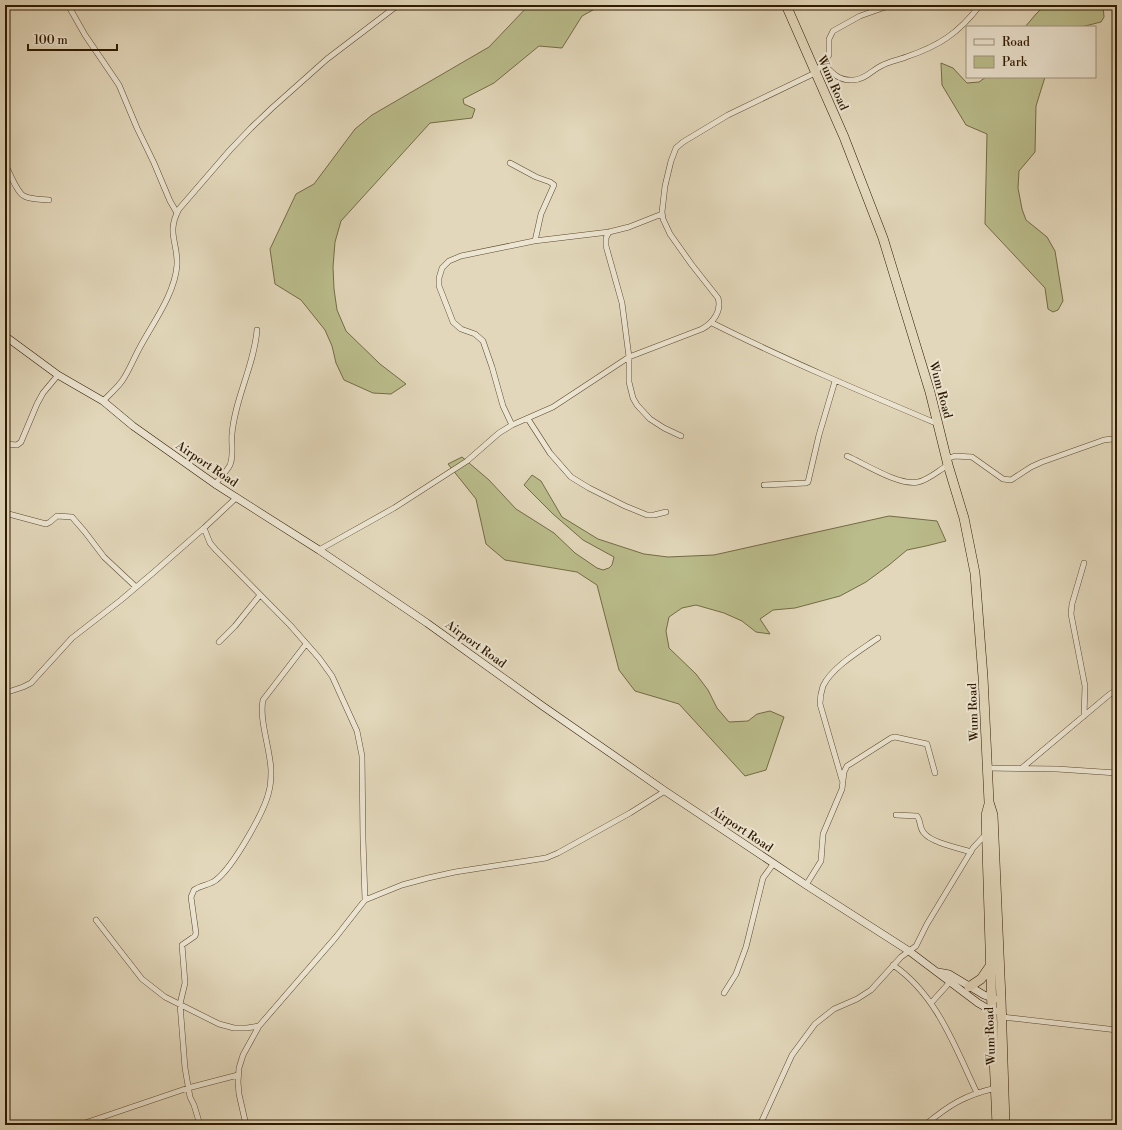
<svg xmlns="http://www.w3.org/2000/svg" width="1122" height="1130" font-family="'Libre Bodoni',serif">
	<rect width="100%" height="100%" fill="#e2d7ba"/>
	<filter id="stains"><feTurbulence type="fractalNoise" baseFrequency=".005" numOctaves="4"/><feColorMatrix values="0 0 0 0 .2 0 0 0 0 .09 0 0 0 0 .02 0 0 0 .5 -.17"/></filter>
	<radialGradient id="worn" r=".72"><stop offset=".6" stop-color="#630" stop-opacity="0"/><stop offset="1" stop-color="#630" stop-opacity=".3"/></radialGradient>
	<!-- green -->
	<path fill="#babc8b" stroke="#746b46" d="M 529,5 L 602,5 L 582,16 L 562,48 L 539,46 L 494,83 L 463,99 L 464,104 L 475,109 L 472,118 L 430,123 L 341,221 L 335,242 L 333,267 L 334,289 L 337,310 L 346,331 L 380,364 L 406,384 L 391,394 L 373,393 L 344,380 L 336,363 L 332,346 L 325,330 L 301,300 L 275,284 L 270,249 L 296,194 L 314,184 L 355,129 L 372,115 L 489,47 Z
		M 1045,5 L 1103,5 L 1104,17 L 1101,22 L 1081,27 L 1025,27 L 1036,14 Z
		M 941,63 L 953,68 L 967,83 L 979,82 L 986,77 L 1045,77 L 1036,106 L 1035,152 L 1019,171 L 1018,188 L 1022,209 L 1026,220 L 1047,237 L 1055,251 L 1063,301 L 1058,310 L 1053,312 L 1048,309 L 1045,288 L 985,224 L 987,134 L 966,125 L 942,85 Z
		M 462,457 L 489,480 L 516,509 L 554,533 L 575,553 L 597,568 L 603,570 L 609,568 L 612,565 L 614,557 L 583,540 L 553,514 L 524,485 L 532,475 L 541,481 L 562,517 L 598,539 L 644,554 L 668,557 L 714,555 L 889,516 L 937,521 L 946,541 L 926,546 L 907,550 L 889,565 L 866,582 L 840,596 L 795,608 L 773,610 L 760,619 L 770,634 L 756,632 L 742,621 L 724,613 L 696,605 L 682,608 L 669,617 L 666,631 L 669,648 L 696,674 L 708,690 L 717,708 L 729,722 L 748,721 L 757,714 L 770,711 L 784,717 L 766,770 L 745,776 L 679,704 L 635,691 L 619,670 L 597,585 L 577,572 L 505,560 L 486,544 L 476,499 L 448,464 Z"/>
	<g fill="none" stroke-linecap="round" stroke-linejoin="round">
		<defs>
			<path id="street" d="M 68,5 L 85,35 L 119,85 L 137,128 L 154,163 L 170,201 L 177,213
				M 823,63 C 832,73 839,81 853,80 C 865,80 873,69 883,65 C 890,61 899,60 906,57 C 939,46 959,33 980,5
				M 510,163 L 536,177 L 550,182 L 554,185 L 541,214 L 535,241
				M 5,164 C 9,171 17,193 24,196 C 32,200 41,199 49,200
				M 609,232 L 606,238 L 606,246 L 622,303 L 629,357 L 629,382 L 633,398 L 637,405 L 650,419 L 664,428 L 681,436
				M 712,323 C 786,360 862,392 938,424
				M 103,401 C 109,395 117,388 122,381 C 129,371 133,360 139,349 C 152,324 175,294 177,265 C 178,242 166,233 179,209 L 230,150 L 251,128 L 272,108 L 327,59 L 398,5
				M 528,419 L 550,453 L 571,477 L 589,488 L 625,506 L 647,515 L 654,515 L 666,512
				M 512,425 L 503,406 L 492,367 L 483,341 L 475,334 L 461,329 L 453,322 L 439,286 L 439,278 L 442,268 L 449,261 L 461,256 L 534,241 L 609,232 L 629,227 L 662,214
				M 5,444 L 17,445 L 21,442 L 37,404 L 43,393 L 58,375
				M 847,456 C 865,464 899,486 918,482 C 928,480 938,471 948,465
				M 946,459 L 955,456 L 972,457 L 1003,479 L 1011,480 L 1031,467 L 1042,462 L 1104,440 L 1112,439 L 1117,440
				M 215,484 C 220,478 227,471 230,465 C 234,456 231,443 232,434 C 235,398 254,366 257,330
				M 764,485 L 806,483 L 808,482 L 819,435 L 835,381
				M 5,513 L 46,524 L 50,522 L 57,516 L 72,517 L 85,532 L 104,557 L 136,587
				M 204,528 L 210,543 L 216,550 L 290,625 L 319,658 L 332,676 L 357,731 L 362,756 L 363,839 L 365,900
				M 319,550 L 394,508 L 467,461 L 499,433 L 512,425 L 553,407 L 629,357 L 702,329 C 713,323 722,311 718,298 L 692,265 L 670,234 L 663,219 L 662,212 L 665,186 L 671,161 L 676,148 L 683,142 L 728,115 L 815,73 L 829,55 L 829,39 L 833,31 L 860,16 L 891,5
				M 219,642 L 235,626 L 260,595
				M 5,693 L 23,687 L 31,683 L 72,638 L 121,600 L 154,572 L 204,528 L 237,497
				M 1084,716 L 1085,686 L 1071,614 L 1072,604 L 1084,563
				M 987,768 L 1057,769 L 1117,773
				M 1022,768 L 1110,694 L 1117,690
				M 842,780 L 820,704 C 820,698 821,692 823,686 C 832,667 861,650 878,638
				M 896,815 L 917,816 C 921,820 919,828 924,833 C 932,843 959,848 971,852
				M 806,885 L 821,861 L 823,834 L 842,789 L 844,772 L 847,766 L 891,738 L 895,737 L 927,744 L 935,773
				M 96,920 L 142,979 L 165,997 L 219,1024 L 234,1028 L 247,1028 L 259,1026
				M 893,965 C 937,995 955,1047 977,1093
				M 724,993 L 736,974 L 746,947 L 763,878 L 774,863
				M 931,1003 L 950,982
				M 1002,1017 L 1117,1030
				M 79,1125 L 188,1088 L 238,1075
				M 200,1125 L 194,1105 L 190,1097 L 185,1068 L 180,1004 L 185,983 L 182,945 L 195,936 L 196,933 L 191,897 L 194,890 C 201,885 210,885 216,880 C 233,867 265,811 269,791 C 271,785 271,776 271,770 C 270,748 259,720 263,700 L 306,644
				M 246,1125 L 239,1094 L 238,1082 L 239,1068 L 243,1055 L 259,1026 L 336,937 L 365,900 L 402,885 L 428,878 L 455,872 L 546,858 L 558,853 L 630,813 L 665,791
				M 760,1125 L 792,1055 L 815,1024 L 834,1009 L 857,999 L 871,990 L 901,957 L 916,946 L 927,924 L 973,848 L 986,834
				M 925,1125 C 949,1105 965,1095 996,1088"/>
			<path id="secondary" d="M 5,336 L 58,375 L 103,401 L 133,426 L 215,484 L 319,550 L 427,623 L 544,707 L 665,791 L 806,885 L 909,951 L 978,1003 L 992,1011 L 995,1011
				M 938,972 L 949,974 L 984,995 L 995,999"/>
			<path id="highway" d="M 786,5 L 844,137 L 883,238 L 930,392 L 948,465 L 964,518 L 975,573 L 983,677 L 989,802 L 993,815 L 1001,999 L 1005,1125
				M 989,804 L 986,815 L 992,1011 L 997,1125
				M 969,987 L 981,979 L 990,966"/>
		</defs>
		<!-- street casing -->
		<use href="#street" stroke="#5c492e" stroke-width="6"/>
		<!-- secondary casing -->
		<use href="#secondary" stroke="#2f1a00" stroke-width="8"/>
		<!-- highway casing -->
		<use href="#highway" stroke="#2f1a00" stroke-width="10"/>
		<!-- street -->
		<use href="#street" stroke="#ece5d2" stroke-width="5"/>
		<!-- secondary -->
		<use href="#secondary" stroke="#ece5d2" stroke-width="7"/>
		<!-- highway -->
		<use href="#highway" stroke="#e2d7ba" stroke-width="9"/>
	</g>
	<g text-anchor="middle" stroke-width="4" stroke-linejoin="round" paint-order="stroke">
		<!-- street labels -->
		<g font-size="12" fill="#2f1a00" stroke="#ece5d2">
			<text transform="translate(833 83) rotate(66)" y="4">Wum Road</text>
			<text transform="translate(941 390) rotate(75)" y="4">Wum Road</text>
			<text transform="translate(207 464) rotate(34)" y="4">Airport Road</text>
			<text transform="translate(476 644) rotate(36)" y="4">Airport Road</text>
			<text transform="translate(973 712) rotate(-92)" y="4">Wum Road</text>
			<text transform="translate(742 829) rotate(34)" y="4">Airport Road</text>
			<text transform="translate(990 1036) rotate(-92)" y="4">Wum Road</text>
		</g>
	</g>
	<!-- margin -->
	<rect width="1122" height="1130" fill="none" stroke="#e2d7ba" stroke-width="20"/>
	<rect x="6" y="6" width="1110" height="1118" fill="none" stroke="#2f1a00" stroke-width="2"/>
	<rect x="10" y="10" width="1102" height="1110" fill="none" stroke="#2f1a00"/>
	<!-- legend -->
	<rect x="966" y="26" width="130" height="52" fill="#ece5d2" stroke="#a0947e"/>
	<rect x="974" y="39" width="20" height="6" fill="#ece5d2" stroke="#a0947e"/>
	<text x="1002" y="46" font-size="12" fill="#2f1a00">Road</text>
	<rect x="974" y="56" width="20" height="12" fill="#babc8b" stroke="#a0947e"/>
	<text x="1002" y="66" font-size="12" fill="#2f1a00">Park</text>
	<!-- scale -->
	<path d="M28 44v6h89v-6" fill="none" stroke="#2f1a00" stroke-width="2"/>
	<text x="34" y="44" font-size="12" fill="#2f1a00" stroke="#ece5d2" stroke-width="3" paint-order="stroke">100 m</text>
	<rect width="100%" height="100%" filter="url(#stains)"/>
	<rect width="100%" height="100%" fill="url(#worn)"/>
</svg>
